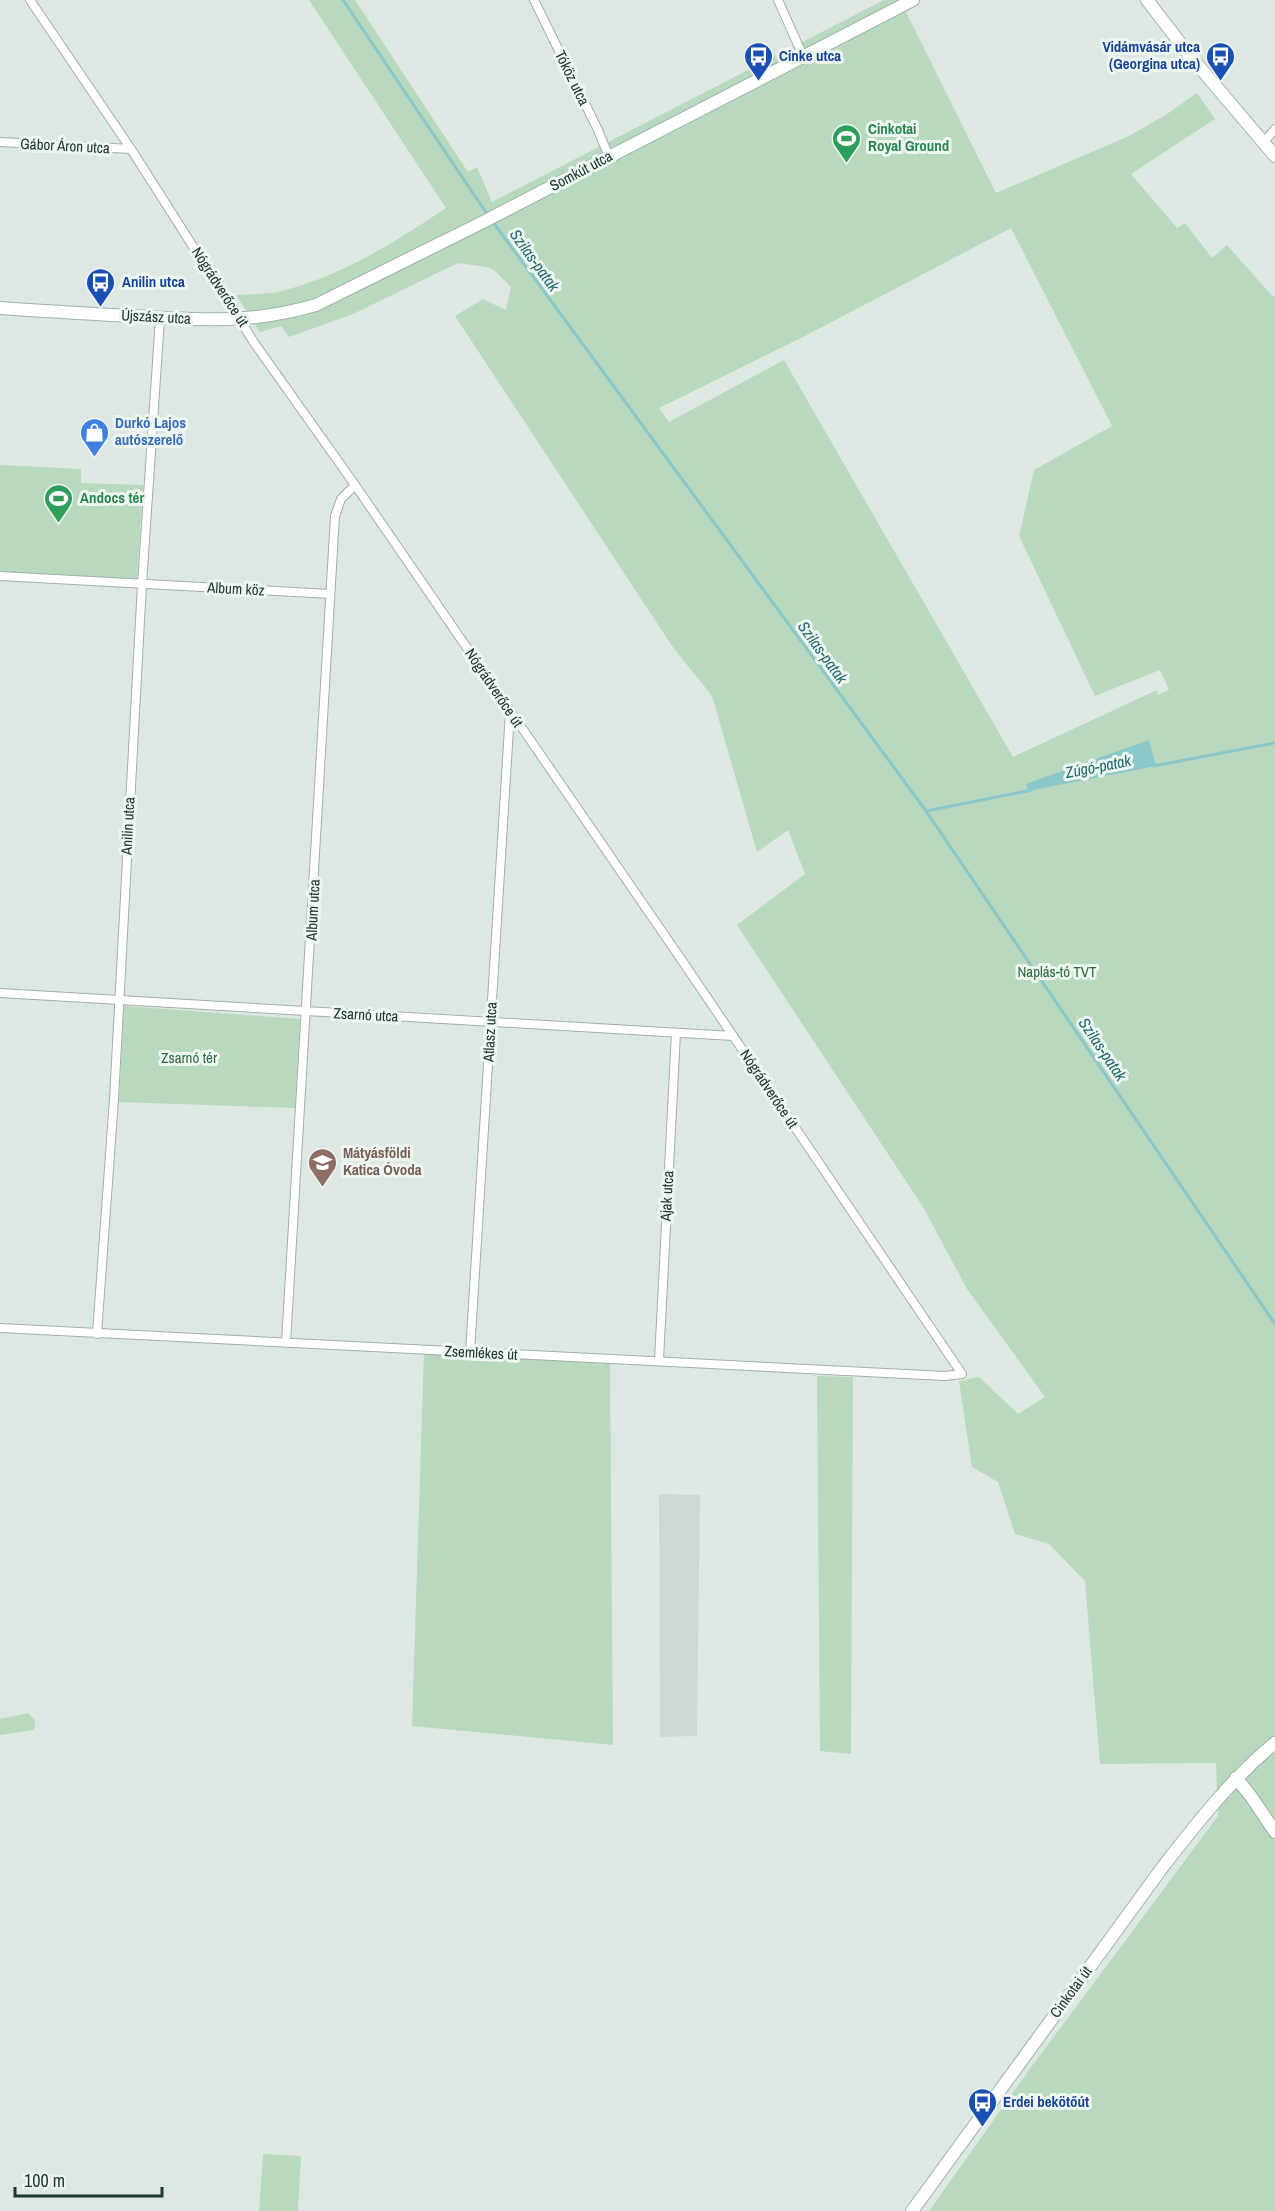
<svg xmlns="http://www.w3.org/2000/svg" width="1275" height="2211" font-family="'Archivo Narrow',sans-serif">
	<rect width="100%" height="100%" fill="#dee8e3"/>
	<!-- built -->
	<path fill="#cdd8d2" d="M 659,1494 L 700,1495 L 697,1736 L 660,1737 Z"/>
	<!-- green -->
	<path fill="#b8d9bd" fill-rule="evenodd" d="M 309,0 L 355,0 L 468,172 L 477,167 L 492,202 L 884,0 L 900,0 L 996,193 L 1129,136 L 1167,114 L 1197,93 L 1215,119 L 1131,174 L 1177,228 L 1185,223 L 1212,258 L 1227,245 L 1273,297 L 1275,296 L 1275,2211 L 929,2211 L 1032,2066 L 1218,1816 L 1216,1763 L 1100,1764 L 1085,1581 L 1049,1544 L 1015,1534 L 998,1482 L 972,1467 L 959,1381 L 979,1377 L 1018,1414 L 1045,1397 L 967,1289 L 923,1207 L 737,925 L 805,874 L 788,830 L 757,852 L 712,696 L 672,646 L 455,316 L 483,299 L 506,310 L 511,287 L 494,270 L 487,267 L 458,263 L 353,314 L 289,337 L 281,326 L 260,332 L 236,295 C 251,294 268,295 282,291 C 341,276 396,242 446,208 ZM 1011,228 L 1112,426 L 1034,470 L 1019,536 L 1095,696 L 1160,670 L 1169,690 L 1158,695 L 1157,690 L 1013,757 L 784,360 L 669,422 L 659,408 L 805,336 Z
		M 0,465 L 81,469 L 81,483 L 143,485 L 137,580 L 0,572 Z
		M 124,1006 L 300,1019 L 295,1108 L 119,1102 Z
		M 424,1352 L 610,1364 L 613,1745 L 412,1726 Z
		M 817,1376 L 853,1377 L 851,1754 L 820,1751 Z
		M 28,1713 L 35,1720 L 34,1730 L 0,1735 L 0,1719 Z
		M 263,2154 L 301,2156 L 298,2211 L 259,2211 Z"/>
	<!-- water -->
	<path fill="#89c7ca" d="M 1149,740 L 1156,766 L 1028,791 L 1026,784 Z"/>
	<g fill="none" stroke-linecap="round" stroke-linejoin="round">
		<!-- stream -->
		<path stroke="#89c7ca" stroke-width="3" d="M 343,0 L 489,217
			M 493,222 L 926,811 L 1275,1324
			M 1153,766 L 1275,743
			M 926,811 L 1032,790"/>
		<defs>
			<path id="street" d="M 534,0 L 598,130 L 609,157
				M 778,0 L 803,56
				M 0,142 L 131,149
				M 1263,143 L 1275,129
				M 0,576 L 330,594
				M 0,993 L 733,1036
				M 0,1328 L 945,1376 L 962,1374 L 683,962 L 355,485 L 255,344 L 131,149 L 30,0
				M 97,1334 L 114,1099 L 142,584 L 160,318
				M 286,1343 L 335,516 L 341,499 L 355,485
				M 470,1353 L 510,712
				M 659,1360 L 676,1033"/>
			<path id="secondary" d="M 1147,0 L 1191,57 L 1275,156
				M 0,308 C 44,311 89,314 133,316 C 200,320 251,324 316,305 L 481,223 L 913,0
				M 1236,1778 L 1250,1795 L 1275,1832
				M 912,2211 L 1162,1868 C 1197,1823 1231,1779 1275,1743"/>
		</defs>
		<!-- street casing -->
		<use href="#street" stroke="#a2afa9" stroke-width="10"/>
		<!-- secondary casing -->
		<use href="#secondary" stroke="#9eb3a9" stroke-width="14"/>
		<!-- street -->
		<use href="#street" stroke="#fff" stroke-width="8"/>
		<!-- secondary -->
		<use href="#secondary" stroke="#fff" stroke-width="12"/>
	</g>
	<!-- icons -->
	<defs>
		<symbol id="bus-pin" viewBox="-11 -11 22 30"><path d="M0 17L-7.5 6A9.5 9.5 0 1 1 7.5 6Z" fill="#1a4fb4" stroke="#eef6f1"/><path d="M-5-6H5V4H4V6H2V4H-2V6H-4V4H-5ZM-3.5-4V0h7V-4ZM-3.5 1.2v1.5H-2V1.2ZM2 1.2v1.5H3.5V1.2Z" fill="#fff"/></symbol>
		<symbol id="stadium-pin" viewBox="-11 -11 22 30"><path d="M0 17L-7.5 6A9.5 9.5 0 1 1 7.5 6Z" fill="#2e9e5b" stroke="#eef6f1"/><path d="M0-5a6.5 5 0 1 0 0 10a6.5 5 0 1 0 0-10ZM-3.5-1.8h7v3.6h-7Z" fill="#fff"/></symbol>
		<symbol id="shop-pin" viewBox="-11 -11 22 30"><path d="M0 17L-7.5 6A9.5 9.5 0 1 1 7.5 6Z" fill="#3f7fe0" stroke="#eef6f1"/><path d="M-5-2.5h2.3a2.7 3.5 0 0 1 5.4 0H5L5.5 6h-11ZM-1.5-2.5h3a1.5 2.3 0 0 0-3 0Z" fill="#fff"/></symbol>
		<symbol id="school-pin" viewBox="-11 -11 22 30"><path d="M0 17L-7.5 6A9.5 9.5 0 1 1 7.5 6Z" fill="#8d6e63" stroke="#eef6f1"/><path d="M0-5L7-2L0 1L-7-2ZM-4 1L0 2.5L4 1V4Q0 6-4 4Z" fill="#fff"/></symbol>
	</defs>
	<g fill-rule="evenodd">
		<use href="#bus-pin" x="742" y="40" width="33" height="45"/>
		<use href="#bus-pin" x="1204" y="40" width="33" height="45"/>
		<use href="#stadium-pin" x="830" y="122" width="33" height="45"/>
		<use href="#bus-pin" x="84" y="266" width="33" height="45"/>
		<use href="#shop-pin" x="78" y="416" width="33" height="45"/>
		<use href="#stadium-pin" x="42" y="482" width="33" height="45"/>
		<use href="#school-pin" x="306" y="1146" width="33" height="45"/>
		<use href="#bus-pin" x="966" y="2086" width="33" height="45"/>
	</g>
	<g text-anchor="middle" stroke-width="6" stroke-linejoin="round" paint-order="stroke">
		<!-- transit labels -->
		<g font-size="15" font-weight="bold" fill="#164399" stroke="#eef6f1" text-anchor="start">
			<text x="1200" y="52" text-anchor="end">Vidámvásár utca<tspan x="1200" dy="17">(Georgina utca)</tspan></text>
			<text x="779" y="61">Cinke utca</text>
			<text x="122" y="287">Anilin utca</text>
			<text x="1003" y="2107">Erdei bekötőút</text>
		</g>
		<!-- street labels -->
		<g font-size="15" fill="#21372f" stroke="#eef6f1">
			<text transform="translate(572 78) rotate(64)" y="5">Tóköz utca</text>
			<text transform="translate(65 146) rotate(3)" y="5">Gábor Áron utca</text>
			<text transform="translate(581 171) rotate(-28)" y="5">Somkút utca</text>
			<text transform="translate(220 287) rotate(57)" y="5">Nógrádverőce út</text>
			<text transform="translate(156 317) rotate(3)" y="5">Újszász utca</text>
			<text transform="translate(236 589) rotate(3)" y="5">Album köz</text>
			<text transform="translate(494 688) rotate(56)" y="5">Nógrádverőce út</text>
			<text transform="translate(128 826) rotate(-87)" y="5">Anilin utca</text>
			<text transform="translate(313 910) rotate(-87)" y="5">Album utca</text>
			<text transform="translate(366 1015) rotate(3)" y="5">Zsarnó utca</text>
			<text transform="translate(490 1032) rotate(-87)" y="5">Atlasz utca</text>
			<text transform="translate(769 1089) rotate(56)" y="5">Nógrádverőce út</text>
			<text transform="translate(667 1196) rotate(-87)" y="5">Ajak utca</text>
			<text transform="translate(481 1353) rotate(3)" y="5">Zsemlékes út</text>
			<text transform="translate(1071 1992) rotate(-54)" y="5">Cinkotai út</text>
		</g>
		<!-- leisure labels -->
		<g font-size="15" font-weight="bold" fill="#27864d" stroke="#eef6f1" text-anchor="start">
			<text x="868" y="134">Cinkotai<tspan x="868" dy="17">Royal Ground</tspan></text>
			<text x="80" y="503">Andocs tér</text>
		</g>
		<!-- shop labels -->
		<g font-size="15" font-weight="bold" fill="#366cbe" stroke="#eef6f1" text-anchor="start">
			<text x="115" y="428">Durkó Lajos<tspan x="115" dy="17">autószerelő</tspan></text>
		</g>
		<!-- park labels -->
		<g font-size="15" fill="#2e6a3f" stroke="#eef6f1">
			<text x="1057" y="977">Naplás-tó TVT</text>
			<text x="189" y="1063">Zsarnó tér</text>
		</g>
		<!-- education labels -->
		<g font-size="15" font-weight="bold" fill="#785e54" stroke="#eef6f1" text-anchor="start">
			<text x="343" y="1158">Mátyásföldi<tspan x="343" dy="17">Katica Óvoda</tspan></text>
		</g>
		<!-- water labels -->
		<g font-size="16" font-style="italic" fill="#20696e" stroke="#eef6f1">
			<text transform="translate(535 260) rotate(54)" y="6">Szilas-patak</text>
			<text transform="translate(823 652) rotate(54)" y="6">Szilas-patak</text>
			<text transform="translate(1098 766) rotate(-11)" y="6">Zúgó-patak</text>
			<text transform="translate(1103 1049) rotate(56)" y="6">Szilas-patak</text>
		</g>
	</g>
	<!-- scale -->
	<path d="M15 2187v9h147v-9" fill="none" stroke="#21372f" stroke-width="3"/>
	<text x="24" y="2187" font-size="18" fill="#21372f" stroke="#eef6f1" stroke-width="4.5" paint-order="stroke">100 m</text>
</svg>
